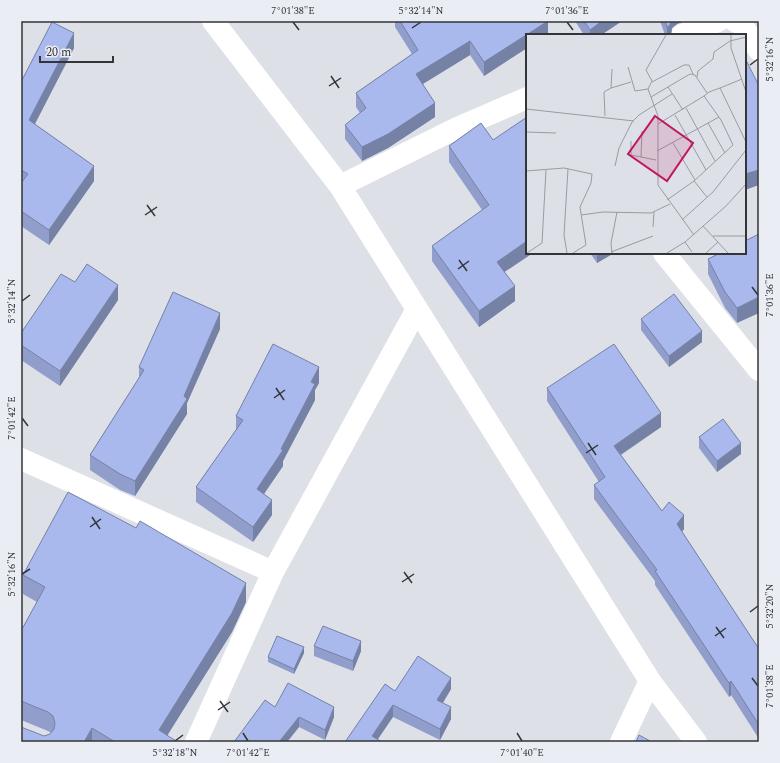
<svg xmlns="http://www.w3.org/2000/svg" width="780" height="763" font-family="Spectral,serif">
	<rect width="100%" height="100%" fill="#dde0e6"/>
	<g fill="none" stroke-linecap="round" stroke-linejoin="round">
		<!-- minor -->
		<path stroke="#fff" stroke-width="22" d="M 213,21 L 340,186 L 650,681 L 696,742
			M 735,21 L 742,25 L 759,50
			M 682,35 L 718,21
			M 340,186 L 457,128 L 527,98
			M 664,253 L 759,370
			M 21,459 L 273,572
			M 196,742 L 273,572 L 417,309
			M 621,742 L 650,681"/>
	</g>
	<!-- wall -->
	<path fill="#919ecc" d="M 395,21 L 548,21 L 548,35 L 527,35 L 527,48 L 484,76 L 470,55 L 423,84 L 435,117 L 388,148 L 362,161 L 345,139 L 345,125 L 360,113 L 356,107 L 356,93 L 412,54 L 395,27 Z
		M 575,21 L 622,21 L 601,35 L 584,35 Z
		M 660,21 L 684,21 L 677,24 L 672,28 L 671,35 L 665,35 Z
		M 74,48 L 35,124 L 94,181 L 49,245 L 21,226 L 21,82 Z
		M 481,123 L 505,272 L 515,301 L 479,327 L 432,261 L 432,246 L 482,210 L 449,162 L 449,146 Z
		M 759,234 L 737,323 L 725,308 L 708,274 L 708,259 Z
		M 590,253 L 614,253 L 597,263 Z
		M 75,282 L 118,300 L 60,386 L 21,360 L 21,333 Z
		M 641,319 L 702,342 L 669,367 L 641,330 Z
		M 220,329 L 187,403 L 187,414 L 135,496 L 120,490 L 90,470 L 90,455 L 139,378 L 139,367 Z
		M 319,383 L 315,390 L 315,400 L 283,461 L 283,466 L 264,494 L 272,515 L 253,542 L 196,502 L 196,487 L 236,430 L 236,416 Z
		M 547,388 L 661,427 L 621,455 L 662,511 L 684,529 L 682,532 L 759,649 L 759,739 L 731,695 L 729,697 L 655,585 L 655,581 L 594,499 L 594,485 L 599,482 L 547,401 Z
		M 699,437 L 741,454 L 717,472 L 699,448 Z
		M 23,575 L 246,602 L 232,632 L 167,736 L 176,742 L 21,742 L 44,736 L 50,734 L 51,733 L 48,731 L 21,720 L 21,631 L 37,602 L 23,594 Z
		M 314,646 L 361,651 L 353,671 L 314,656 Z
		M 304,653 L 294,674 L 268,662 L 268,657 Z
		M 451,689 L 443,703 L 451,719 L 440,740 L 393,717 L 345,742 L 395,691 Z
		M 275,707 L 334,717 L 325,740 L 299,727 L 287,742 L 234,742 Z"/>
	<!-- shaded-wall -->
	<path fill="#7681a6" d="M 548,21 L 548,35 L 527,35 L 527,48 L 484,76 L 484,62 Z
		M 602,21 L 622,21 L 601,35 L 590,35 L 590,30 Z
		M 671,21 L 684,21 L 677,24 L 672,28 L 671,35 L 667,35 L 667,27 Z
		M 74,33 L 74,48 L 29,135 L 29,120 Z
		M 470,41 L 470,55 L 416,88 L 416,74 Z
		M 435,103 L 435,117 L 388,148 L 362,161 L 362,147 Z
		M 94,166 L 94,181 L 49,245 L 49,230 Z
		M 759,169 L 759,185 L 745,190 L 745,174 Z
		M 527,241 L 527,253 L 533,253 L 497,277 L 497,262 Z
		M 597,253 L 614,253 L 597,263 Z
		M 118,285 L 118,300 L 60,386 L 60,371 Z
		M 515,286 L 515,301 L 479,327 L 479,311 Z
		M 759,297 L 759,313 L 737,323 L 737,308 Z
		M 220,313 L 220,329 L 187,403 L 187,414 L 135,496 L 135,481 L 184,396 Z
		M 702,331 L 702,342 L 669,367 L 669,356 Z
		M 319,367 L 319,383 L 315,390 L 315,400 L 283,461 L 283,466 L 257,504 L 257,489 L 281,449 L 311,382 Z
		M 661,413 L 661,427 L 614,459 L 614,446 Z
		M 741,443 L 741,454 L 717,472 L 717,461 Z
		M 272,500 L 272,515 L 253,542 L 253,527 Z
		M 684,515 L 684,529 L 677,538 L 677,524 Z
		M 246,583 L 246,602 L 232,632 L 163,742 L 159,730 Z
		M 361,641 L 361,651 L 353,671 L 353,661 Z
		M 304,647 L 304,653 L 294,674 L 294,669 Z
		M 451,678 L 451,689 L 437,712 L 437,700 Z
		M 731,681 L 731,695 L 729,697 L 729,683 Z
		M 393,705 L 393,717 L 376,742 L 372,736 Z
		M 334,707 L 334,717 L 325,740 L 325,730 Z
		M 451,707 L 451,719 L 440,740 L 440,729 Z
		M 299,717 L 299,727 L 287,742 L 279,742 Z
		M 92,728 L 92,742 L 84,742 Z"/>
	<!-- building -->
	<path fill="#a9b8ed" stroke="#7681a6" d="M 400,21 L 548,21 L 484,62 L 470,41 L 416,74 L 435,103 L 388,134 L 362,147 L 345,125 L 366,108 L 356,93 L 418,50 Z
		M 584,21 L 602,21 L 590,30 Z
		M 665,21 L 671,21 L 670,25 L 667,27 Z
		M 52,22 L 74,33 L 29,120 L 94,166 L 49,230 L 21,211 L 21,183 L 28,174 L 21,170 L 21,82 Z
		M 745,58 L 759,86 L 759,170 L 745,174 Z
		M 527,117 L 527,241 L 497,262 L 515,286 L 479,311 L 432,246 L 489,205 L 449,146 L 481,123 L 493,140 Z
		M 759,234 L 759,297 L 737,308 L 725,292 L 708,259 L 720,253 L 745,253 L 745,241 Z
		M 87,264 L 118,285 L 60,371 L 21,345 L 21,333 L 61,274 L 75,282 Z
		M 173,292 L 220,313 L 184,396 L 187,399 L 135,481 L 120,474 L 90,455 L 144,370 L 139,367 Z
		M 674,294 L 702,331 L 669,356 L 641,319 Z
		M 273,344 L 319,367 L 311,382 L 315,384 L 281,449 L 283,450 L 257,489 L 272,500 L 253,527 L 196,487 L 243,420 L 236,416 Z
		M 614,344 L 661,413 L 614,446 L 662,511 L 669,502 L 684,515 L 677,524 L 759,649 L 759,725 L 731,681 L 729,683 L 655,571 L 657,570 L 594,485 L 605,477 L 547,388 Z
		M 723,419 L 741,443 L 717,461 L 699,437 Z
		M 68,492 L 136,528 L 140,521 L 246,583 L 232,613 L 159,730 L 176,741 L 176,742 L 115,742 L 92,728 L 84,742 L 21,742 L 21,727 L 44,736 L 50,734 L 54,729 L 55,723 L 53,716 L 48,712 L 21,701 L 21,631 L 45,587 L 23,575 Z
		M 323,626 L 361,641 L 353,661 L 314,646 Z
		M 277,636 L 304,647 L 294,669 L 268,657 Z
		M 418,656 L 451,678 L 437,700 L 451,707 L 440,729 L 393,705 L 372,736 L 382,742 L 345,742 L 385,684 L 395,691 Z
		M 288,683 L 334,707 L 325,730 L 299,717 L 279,742 L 234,742 L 265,700 L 275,707 Z
		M 639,735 L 652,742 L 636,742 Z"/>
	<!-- ticks -->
	<path fill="none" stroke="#343537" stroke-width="1.5" d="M 293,22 L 299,30M 567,22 L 573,30M 412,28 L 421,22M 750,65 L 758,59M 331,76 L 339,88M 329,86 L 341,78M 147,205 L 155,216M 145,215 L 157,207M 459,260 L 467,271M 458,269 L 469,261M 752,287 L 758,295M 22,301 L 30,295M 276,388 L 284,400M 274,398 L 285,390M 22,418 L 28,426M 588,443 L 596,455M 586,453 L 598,445M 92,517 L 100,529M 90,527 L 101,519M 404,572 L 412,583M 22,574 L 30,569M 402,582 L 414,574M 750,612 L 758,606M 716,627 L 724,638M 715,636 L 726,628M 752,678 L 758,686M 220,701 L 228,712M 218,710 L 230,702M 243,733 L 248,741M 517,733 L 522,741M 175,741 L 183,735"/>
	<!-- overview -->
	<g transform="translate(526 34)">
		<rect width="220" height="220" fill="#dde0e6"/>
		<path fill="none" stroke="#999ca0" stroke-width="1" d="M 140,1 L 120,36 L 126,47 L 122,55 L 132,82 L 132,151 L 168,201M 205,1 L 205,14 L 220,58M 102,33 L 109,57 L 122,55M 86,35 L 85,54 L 105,48M 171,43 L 172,37 L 187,25 L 188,18 L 204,7 L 220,3M 216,45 L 194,54 L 220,108M 126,48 L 158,31 L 163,31 L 167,40M 142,53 L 157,76M 125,63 L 164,40 L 169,41 L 181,59M 160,74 L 189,127M 0,75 L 108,87M 149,81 L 180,136M 79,82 L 78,58 L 85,54M 182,89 L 199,119M 132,90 L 178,62M 0,98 L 30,99M 105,107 L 105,121 L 130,126M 147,109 L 169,146M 131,117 L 193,83M 115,123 L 116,97M 89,132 L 93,114 L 106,88 L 113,81 L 146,60M 0,137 L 38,134 L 66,140 L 65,149 L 54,173 L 60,211 L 47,219M 168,147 L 181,163M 141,166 L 168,147 L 207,111 L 195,86 L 178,62 L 183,58 L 194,54M 55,181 L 77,178 L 125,179 L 144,170M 156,186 L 187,158 L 220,116M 177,192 L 202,219M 127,193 L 128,178M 187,202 L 220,202M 159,208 L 166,218M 85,218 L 127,202M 1,219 L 16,209 L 20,136M 41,219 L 38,201 L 42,135M 86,219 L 85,209 L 91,178M 141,219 L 159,208 L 200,172 L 220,150M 180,219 L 192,208"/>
		<path fill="#c2185b" fill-opacity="0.15" stroke="#c2185b" stroke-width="2" d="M 129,82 L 167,109 L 141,147 L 102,120 Z"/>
		<rect width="220" height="220" fill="none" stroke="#343537" stroke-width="2"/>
	</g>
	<!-- border -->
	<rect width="780" height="763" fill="none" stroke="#ebedf4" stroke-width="44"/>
	<!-- scale -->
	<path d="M40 56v6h73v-6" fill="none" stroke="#343537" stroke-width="2"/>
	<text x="46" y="56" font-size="12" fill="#343537" stroke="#ebedf4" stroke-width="3" paint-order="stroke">20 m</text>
	<rect x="22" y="22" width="736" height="719" fill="none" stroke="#343537" stroke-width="1.5"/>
	<g font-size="10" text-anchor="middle" fill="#343537">
		<text x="293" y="14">7°01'38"E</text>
		<text x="421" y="14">5°32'14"N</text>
		<text x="567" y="14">7°01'36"E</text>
		<text transform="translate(769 59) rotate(-90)" y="4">5°32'16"N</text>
		<text transform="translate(769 295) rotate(-90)" y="4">7°01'36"E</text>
		<text transform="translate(11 301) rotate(-90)" y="4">5°32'14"N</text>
		<text transform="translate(11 418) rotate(-90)" y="4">7°01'42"E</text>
		<text transform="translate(11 574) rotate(-90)" y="4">5°32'16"N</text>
		<text transform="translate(769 606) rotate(-90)" y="4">5°32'20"N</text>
		<text transform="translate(769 686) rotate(-90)" y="4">7°01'38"E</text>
		<text x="175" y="756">5°32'18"N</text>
		<text x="248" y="756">7°01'42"E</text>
		<text x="522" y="756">7°01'40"E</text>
	</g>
</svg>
